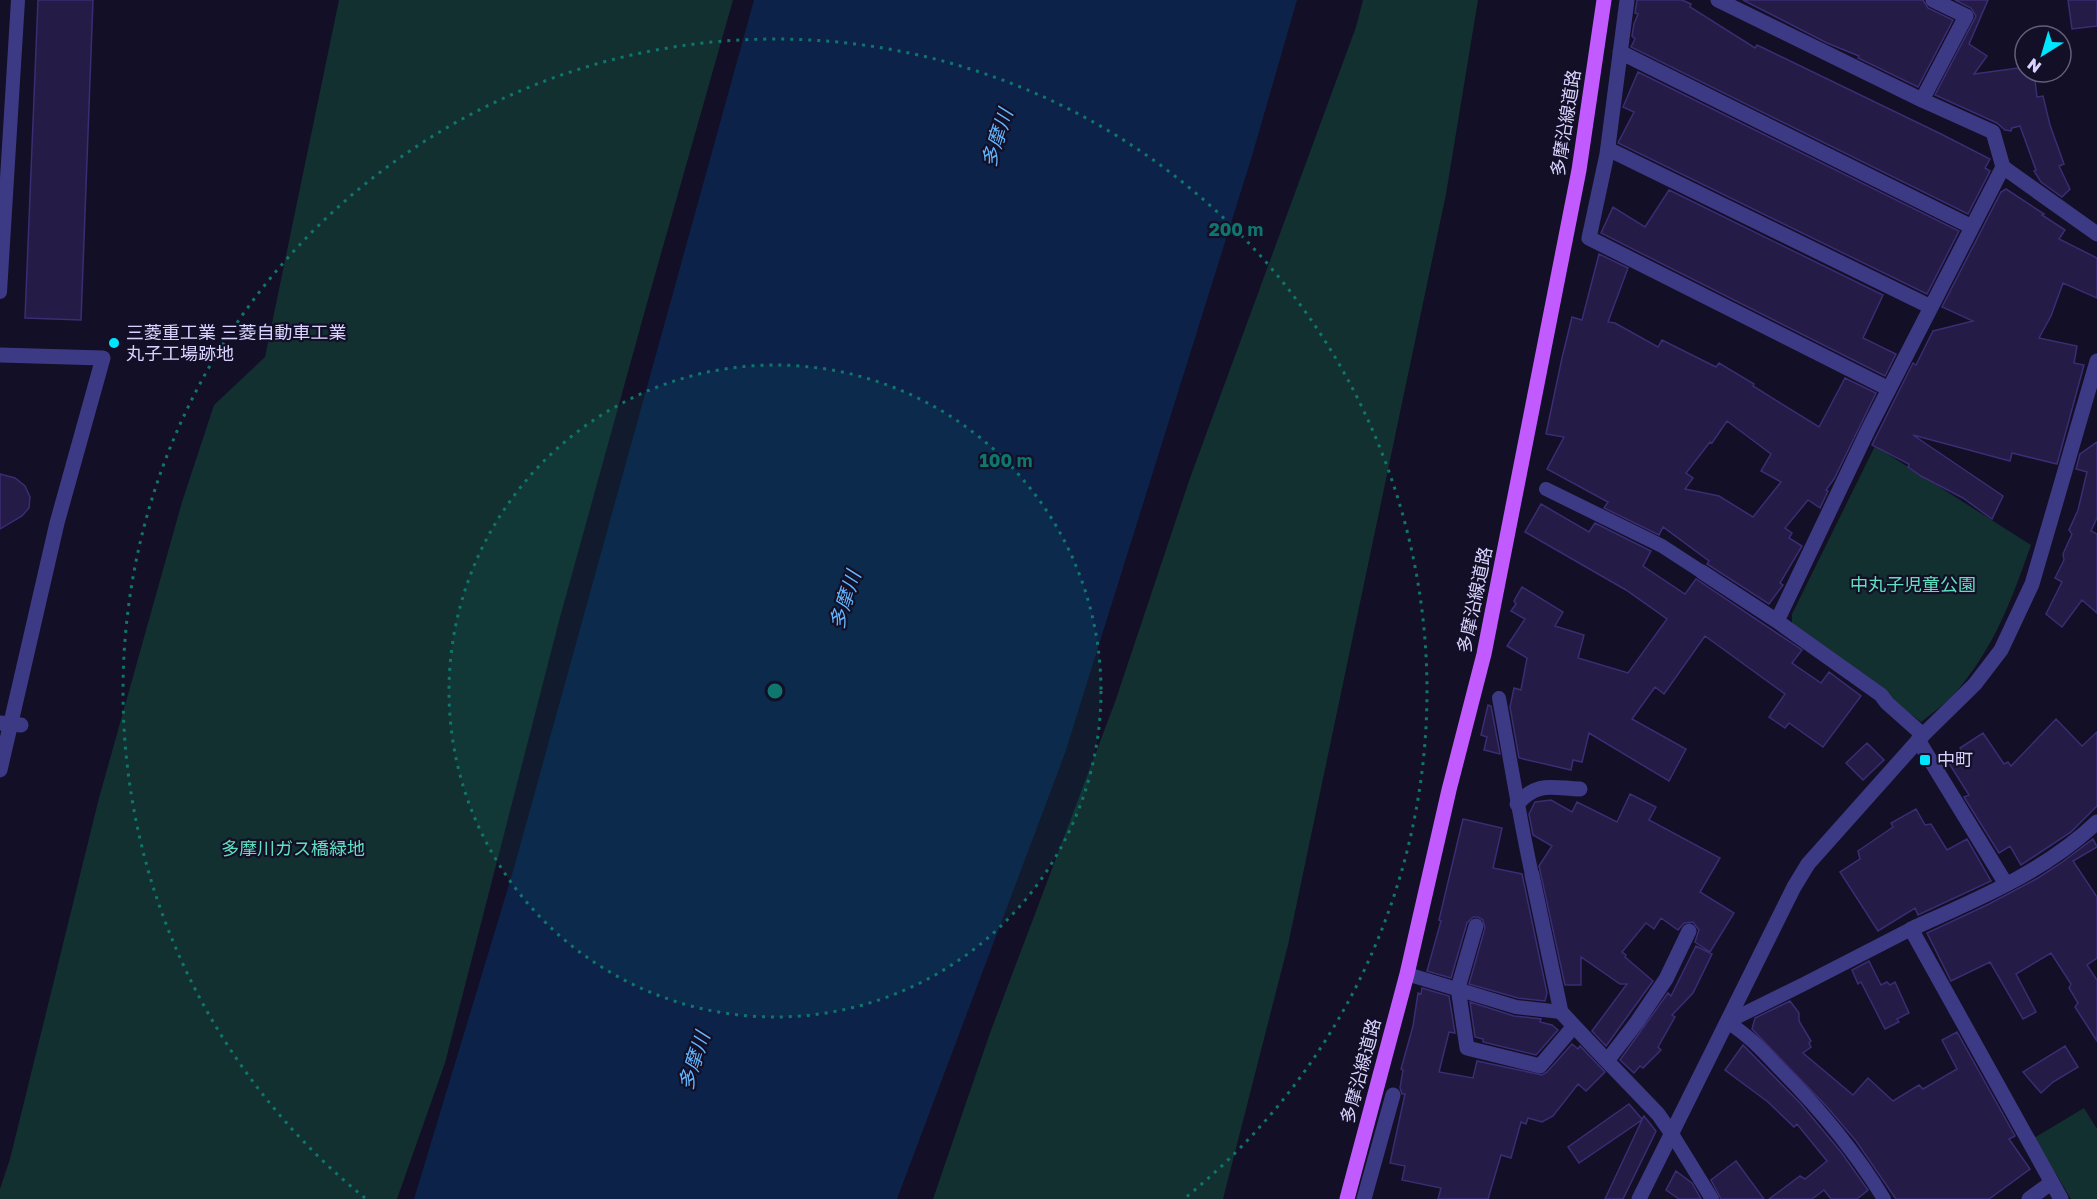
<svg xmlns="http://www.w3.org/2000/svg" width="2097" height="1199" font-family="'Golos Text','Noto Sans JP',sans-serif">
	<rect width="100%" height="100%" fill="#130f26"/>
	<!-- green -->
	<path fill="#12302f" d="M 339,0 L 733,0 L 649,296 L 559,621 L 445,1063 L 397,1199 L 0,1199 L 0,1189 L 10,1159 L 99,798 L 182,502 L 214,405 L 265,357 Z
		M 1363,0 L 1478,0 L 1446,194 L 1288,945 L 1223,1199 L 933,1199 L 990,1033 L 1115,702 L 1190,478 L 1356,27 Z
		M 1875,446 L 2031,545 C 2012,599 1994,648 1956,692 C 1946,703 1933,713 1921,722 L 1792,623 L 1792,614 Z
		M 2084,1108 L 2097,1129 L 2097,1199 L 2071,1199 L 2034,1138 Z"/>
	<!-- water -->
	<path fill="#0c2248" d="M 754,0 L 1297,0 L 1252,156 L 1065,753 L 897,1199 L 414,1199 L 514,868 Z"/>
	<!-- building -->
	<path fill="#241b47" stroke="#3b2d73" stroke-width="1.5" fill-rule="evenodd" d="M 38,0 L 93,0 L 81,320 L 25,318 Z
		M 1637,0 L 1682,0 L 1691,4 L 1690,7 L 1755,48 L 1757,45 L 1941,134 L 1990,159 L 1985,168 L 1990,171 L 1968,214 L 1631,47 L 1635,39 L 1632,36 L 1634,24 L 1638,14 L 1635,13 Z
		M 1743,0 L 1923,0 L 1928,8 L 1953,20 L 1918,87 L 1858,58 L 1859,56 L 1827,43 Z
		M 1955,0 L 1988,0 L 1969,44 L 1987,56 L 1974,74 L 2025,67 L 2025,72 L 2034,72 L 2037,97 L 2043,96 L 2050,125 L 2064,164 L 2059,166 L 2070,189 L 2062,197 L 2041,182 L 2034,171 L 2036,170 L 2020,126 L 2012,128 L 2011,131 L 2005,130 L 1997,123 L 1935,95 L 1976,16 L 1971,8 Z
		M 2068,0 L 2097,0 L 2097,26 L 2072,29 Z
		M 1638,72 L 1959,231 L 1927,294 L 1618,143 L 1634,112 L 1623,107 Z
		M 2006,189 L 2044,214 L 2042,215 L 2065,230 L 2059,239 L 2097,258 L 2097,298 L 2063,283 L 2051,316 L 2039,338 L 2077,346 L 2074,363 L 2084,365 L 2057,464 L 2012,453 L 2010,461 L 1913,435 L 2003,496 L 1992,519 L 1963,498 L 1921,476 L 1908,467 L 1909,464 L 1872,445 L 1913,363 L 1916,365 L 1933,331 L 1973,321 L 1942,307 L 2001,192 Z
		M 1669,190 L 1883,295 L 1863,338 L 1896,354 L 1885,376 L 1601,233 L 1613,207 L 1645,227 Z
		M 1599,254 L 1628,268 L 1608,322 L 1615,323 L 1658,347 L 1662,340 L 1716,367 L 1719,363 L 1754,384 L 1753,386 L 1819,427 L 1845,378 L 1876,393 L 1834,479 L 1826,490 L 1828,491 L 1820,508 L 1808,500 L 1785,528 L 1792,533 L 1789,538 L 1802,546 L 1780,583 L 1783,585 L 1769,604 L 1707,564 L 1709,561 L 1663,527 L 1659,535 L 1604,508 L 1608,502 L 1547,469 L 1564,437 L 1546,434 L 1562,358 L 1572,317 L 1582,320 ZM 1727,421 L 1771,454 L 1761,471 L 1781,482 L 1753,517 L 1719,496 L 1685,489 L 1693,478 L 1686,473 L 1710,442 L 1712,443 Z
		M 2097,442 L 2097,518 L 2091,531 L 2097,534 L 2097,613 L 2082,600 L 2062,627 L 2046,614 L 2062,582 L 2055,578 L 2064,560 L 2063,554 L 2072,534 L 2069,530 L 2078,510 L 2087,472 L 2076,469 L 2080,454 Z
		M 0,474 L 15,478 L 25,486 L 30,497 L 29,508 L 22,516 L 0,529 Z
		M 1541,504 L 1589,532 L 1595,523 L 1651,551 L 1643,566 L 1685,594 L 1696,579 L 1802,650 L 1792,663 L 1821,683 L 1829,672 L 1861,696 L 1823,747 L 1789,723 L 1785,728 L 1769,717 L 1785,694 L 1705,636 L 1664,694 L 1655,687 L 1632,719 L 1686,749 L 1669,781 L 1589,733 L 1582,762 L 1573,760 L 1571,770 L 1519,758 L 1510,707 L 1514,688 L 1521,690 L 1527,658 L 1507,646 L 1525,619 L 1511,611 L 1516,604 L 1514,601 L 1522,587 L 1563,612 L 1555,626 L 1584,635 L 1578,658 L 1628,673 L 1667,619 L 1626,590 L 1525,532 Z
		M 1488,705 L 1491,706 L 1500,754 L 1484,750 L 1487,737 L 1481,735 Z
		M 2056,719 L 2082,746 L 2097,732 L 2097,806 L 2071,832 L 2021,865 L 2010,846 L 1999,853 L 1964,797 L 1969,795 L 1950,765 L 1965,755 L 1960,748 L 1983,733 L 2004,764 L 2008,762 L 2011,766 Z
		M 1867,743 L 1884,760 L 1863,780 L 1846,763 Z
		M 1630,794 L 1656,807 L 1649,820 L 1720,858 L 1700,892 L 1734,913 L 1710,952 L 1695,942 L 1699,930 L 1693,922 L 1684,923 L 1678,930 L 1661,918 L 1654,929 L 1646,923 L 1622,952 L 1626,955 L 1625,957 L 1653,981 L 1606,1046 L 1592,1031 L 1627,984 L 1620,984 L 1581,957 L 1581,985 L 1565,985 L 1539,866 L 1552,846 L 1533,835 L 1529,814 L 1535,802 L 1551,800 L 1572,812 L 1577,802 L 1617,822 Z
		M 1916,809 L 1925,825 L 1931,824 L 1947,850 L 1967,839 L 1991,881 L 1918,915 L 1915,908 L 1878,931 L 1840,872 L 1860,859 L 1858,851 L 1893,827 L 1891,823 Z
		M 1463,819 L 1502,828 L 1493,868 L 1522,874 L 1547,993 L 1545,1001 L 1518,998 L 1469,984 L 1485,928 L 1483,920 L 1478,917 L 1473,917 L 1467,923 L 1451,978 L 1427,971 L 1441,921 L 1439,920 Z
		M 2093,839 L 2097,847 L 2073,861 L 2097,897 L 2097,958 L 2087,965 L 2097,980 L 2097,1041 L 2075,1007 L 2078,1003 L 2069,988 L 2071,984 L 2051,953 L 2016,974 L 2036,1012 L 2023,1019 L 1990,962 L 1951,981 L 1927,933 L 1989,904 L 2038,878 L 2061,863 Z
		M 1696,946 L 1712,954 L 1693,993 L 1672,1015 L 1675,1017 L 1658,1047 L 1661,1050 L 1643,1068 L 1640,1066 L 1634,1073 L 1620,1060 L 1668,993 L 1671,996 Z
		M 1869,961 L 1881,985 L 1887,982 L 1890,985 L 1895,982 L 1909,1013 L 1897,1019 L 1899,1022 L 1885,1029 L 1861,982 L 1858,984 L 1852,970 Z
		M 1422,988 L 1449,996 L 1455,1033 L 1449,1032 L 1439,1072 L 1473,1078 L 1477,1061 L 1542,1075 L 1547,1072 L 1572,1044 L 1578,1049 L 1580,1046 L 1605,1072 L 1586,1091 L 1578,1084 L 1553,1116 L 1542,1122 L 1528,1118 L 1526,1124 L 1521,1122 L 1511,1158 L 1501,1155 L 1488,1199 L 1438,1199 L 1441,1188 L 1402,1180 L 1405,1166 L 1390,1163 L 1405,1094 L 1402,1094 L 1400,1088 L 1403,1070 L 1401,1069 L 1413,1026 L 1418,993 L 1421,994 Z
		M 1790,1001 L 1799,1013 L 1799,1021 L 1811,1041 L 1809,1043 L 1811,1047 L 1803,1053 L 1853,1095 L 1868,1078 L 1893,1101 L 1919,1085 L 1923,1089 L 1957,1069 L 1942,1040 L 1957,1032 L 2015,1136 L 2009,1139 L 2030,1169 L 1989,1199 L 1896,1199 L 1856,1141 L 1828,1108 L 1752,1029 L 1755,1018 Z
		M 1470,1002 L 1514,1016 L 1541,1019 L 1540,1022 L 1552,1025 L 1558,1030 L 1536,1055 L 1483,1042 L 1483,1039 L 1475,1037 Z
		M 1743,1045 L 1801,1104 L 1841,1152 L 1868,1190 L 1857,1199 L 1831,1199 L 1824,1190 L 1812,1199 L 1769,1199 L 1800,1176 L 1805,1179 L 1827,1161 L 1797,1124 L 1794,1127 L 1768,1102 L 1725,1070 Z
		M 2065,1046 L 2078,1067 L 2053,1082 L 2041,1093 L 2023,1072 Z
		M 1629,1104 L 1642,1119 L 1644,1116 L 1656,1131 L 1623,1199 L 1605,1199 L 1642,1120 L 1579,1163 L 1568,1147 Z
		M 1736,1161 L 1764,1199 L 1721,1199 L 1711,1180 Z
		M 1676,1171 L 1692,1183 L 1701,1199 L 1679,1199 L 1666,1190 Z"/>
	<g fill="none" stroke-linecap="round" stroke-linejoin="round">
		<!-- service -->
		<path stroke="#3d3a85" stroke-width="14" d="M 0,292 L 18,0
			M 1546,489 L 1662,546 L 1702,572
			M 1499,698 C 1510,757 1519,816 1532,875
			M 1407,974 L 1516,1007 L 1561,1012
			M 1727,1022 C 1747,1034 1762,1050 1778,1067 C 1818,1107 1855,1151 1884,1199
			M 1727,1022 L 1806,983 L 1911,929
			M 1672,1134 L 1712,1199"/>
		<!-- pedestrian -->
		<path stroke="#3d3a85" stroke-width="15" d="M 0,355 L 103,358 L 57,523 L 0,770"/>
		<!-- minor -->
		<path stroke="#3d3a85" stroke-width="15" d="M 1627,0 L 1607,154 L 1589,238 L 1889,389
			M 1718,0 L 1922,100 L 1993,132 L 2003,167 L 2097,234
			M 1620,52 L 1972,227
			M 1922,100 L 1966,16 L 1933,0
			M 1608,149 L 1931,307
			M 1702,572 L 1777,621 L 1881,695 L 1887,703 L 1923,735
			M 1777,621 L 1869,428 L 2003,167
			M 0,723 L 21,725
			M 1918,740 L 2006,884
			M 1517,804 C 1538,781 1551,788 1580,789
			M 1532,875 L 1561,1012 L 1607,1061 L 1637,1022 L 1666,979 L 1689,931
			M 1476,926 L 1458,988 L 1467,1048 L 1540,1066 L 1574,1026
			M 1607,1061 L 1658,1114 L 1672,1134
			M 1364,1199 L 1393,1095
			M 2029,1199 L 2051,1183
			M 2061,1199 L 1911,929 C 1976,900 2046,871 2097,822"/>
		<!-- tertiary -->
		<path stroke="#3d3a85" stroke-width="15" d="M 1639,1199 L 1794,887 L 1808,864 L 1923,735 L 1975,684 L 2001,650 L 2032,584 L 2097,361"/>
		<!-- primary -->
		<path stroke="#c25bff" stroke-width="15" d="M 1347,1199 L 1407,974 L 1449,790 L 1484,654 L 1579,170 L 1604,0"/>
	</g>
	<!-- distance rings -->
	<circle cx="775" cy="691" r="326" fill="#0f766e" fill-opacity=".12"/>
	<g fill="none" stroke="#0f766e" stroke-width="3" stroke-dasharray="3 6">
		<circle cx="775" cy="691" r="326"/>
		<path d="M365 1198A652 652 0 1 1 1185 1198"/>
	</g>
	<!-- markers -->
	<g fill="#00e5ff" stroke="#130f26" stroke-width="2">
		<circle cx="114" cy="343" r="6"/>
		<rect x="1919" y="754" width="12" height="12" rx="3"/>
	</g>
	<g text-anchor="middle" stroke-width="4.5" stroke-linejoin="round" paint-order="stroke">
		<!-- street labels -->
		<g font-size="18" fill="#d9d4ff" stroke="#130f26">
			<text transform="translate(1566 123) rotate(-81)" y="6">多摩沿線道路</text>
			<text transform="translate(1475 600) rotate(-78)" y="6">多摩沿線道路</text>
			<text transform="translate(1361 1071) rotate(-75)" y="6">多摩沿線道路</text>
		</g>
		<!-- poi labels -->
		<g font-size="18" fill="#d9d4ff" stroke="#130f26" text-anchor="start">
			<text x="126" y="339">三菱重工業 三菱自動車工業<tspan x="126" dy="21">丸子工場跡地</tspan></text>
			<text x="1937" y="766">中町</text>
		</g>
		<!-- park labels -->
		<g font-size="18" fill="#5fe0c0" stroke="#130f26">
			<text x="1913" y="591">中丸子児童公園</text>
			<text x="293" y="855">多摩川ガス橋緑地</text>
		</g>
		<!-- water labels -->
		<g font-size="20" font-style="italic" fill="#62b6ff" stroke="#130f26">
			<text transform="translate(997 138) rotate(-72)" y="7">多摩川</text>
			<text transform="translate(845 600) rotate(-72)" y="7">多摩川</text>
			<text transform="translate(694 1061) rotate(-72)" y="7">多摩川</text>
		</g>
	</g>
	<circle cx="775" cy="691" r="9" fill="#0f766e" stroke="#130f26" stroke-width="3"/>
	<g font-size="18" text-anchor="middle" font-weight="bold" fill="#0f766e" stroke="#130f26" stroke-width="4.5" stroke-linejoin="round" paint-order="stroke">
		<text x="1236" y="236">200 m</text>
		<text x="1006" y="467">100 m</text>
	</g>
	<!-- north arrow -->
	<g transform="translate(2043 54) rotate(217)"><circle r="28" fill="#130f26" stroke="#625e7d" stroke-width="1.5"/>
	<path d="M0-4.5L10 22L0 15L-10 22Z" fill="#00e5ff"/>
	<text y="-9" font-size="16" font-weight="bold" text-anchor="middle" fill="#d9d4ff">N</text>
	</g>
</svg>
